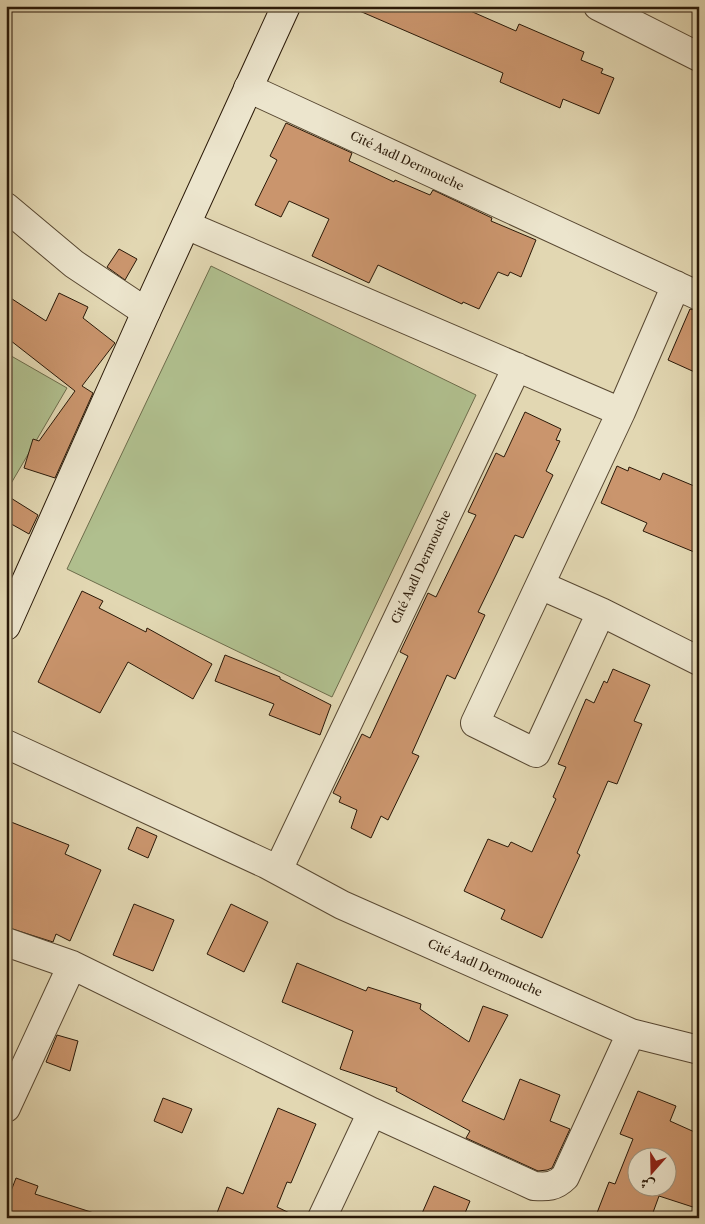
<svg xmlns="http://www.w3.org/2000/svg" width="705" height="1224" font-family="'Libre Caslon Text',Amiri,serif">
	<rect width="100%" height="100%" fill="#e2d7b2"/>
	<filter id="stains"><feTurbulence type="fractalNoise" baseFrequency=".004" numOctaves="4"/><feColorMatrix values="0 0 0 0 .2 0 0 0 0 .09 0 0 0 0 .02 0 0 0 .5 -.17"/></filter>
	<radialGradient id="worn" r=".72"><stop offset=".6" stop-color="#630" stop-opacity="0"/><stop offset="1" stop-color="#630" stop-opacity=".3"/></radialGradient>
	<!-- green -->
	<path fill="#b0bf8e" stroke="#6d6c4b" d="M 211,266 L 476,395 L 332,697 L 67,569 Z
		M 6,353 L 67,388 L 6,492 Z"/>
	<!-- building -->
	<path fill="#ca956d" stroke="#2a1908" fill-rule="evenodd" d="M 348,6 L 459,6 L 516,31 L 519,24 L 584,52 L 581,60 L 603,69 L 601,73 L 614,78 L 599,114 L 563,99 L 560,108 L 500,82 L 503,73 Z
		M 286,123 L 352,153 L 349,161 L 394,182 L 395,180 L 430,195 L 433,190 L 492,218 L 491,221 L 536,240 L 521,277 L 510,272 L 508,276 L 498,272 L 479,309 L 463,302 L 462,304 L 378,265 L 369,283 L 312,256 L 329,219 L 289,201 L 281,217 L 255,205 L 277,160 L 270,156 Z
		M 119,249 L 137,259 L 125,280 L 107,267 Z
		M 59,293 L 88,307 L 83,318 L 115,343 L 82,386 L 93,393 L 55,478 L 24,468 L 33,439 L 39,441 L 75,391 L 6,337 L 6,295 L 46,321 Z
		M 690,309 L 699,311 L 699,374 L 668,360 Z
		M 525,412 L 561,429 L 556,440 L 560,441 L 546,471 L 553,475 L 523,538 L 515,535 L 497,573 L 478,612 L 485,615 L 455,679 L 447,675 L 412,753 L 419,756 L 388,820 L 381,816 L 371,838 L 351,828 L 357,810 L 339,802 L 341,797 L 333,793 L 362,734 L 370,738 L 408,656 L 400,652 L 428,593 L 436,597 L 476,515 L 468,512 L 496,453 L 504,457 Z
		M 617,466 L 628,471 L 629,467 L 660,480 L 663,473 L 699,488 L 699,554 L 643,531 L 647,523 L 601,503 Z
		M 6,495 L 38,515 L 29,534 L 6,521 Z
		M 82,591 L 103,601 L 99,608 L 146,632 L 147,628 L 212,664 L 193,699 L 128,662 L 100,713 L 38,682 Z
		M 225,655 L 280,677 L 280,679 L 331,705 L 320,735 L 269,715 L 274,704 L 215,681 Z
		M 613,669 L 650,685 L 634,721 L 642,724 L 617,784 L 608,781 L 577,853 L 580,855 L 542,938 L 501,919 L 505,910 L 464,891 L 488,839 L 508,847 L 511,842 L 532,852 L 556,799 L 553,797 L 566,767 L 558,764 L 586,699 L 594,703 L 604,681 L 607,683 Z
		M 6,820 L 69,845 L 65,854 L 101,870 L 70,941 L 56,934 L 53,942 L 6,927 Z
		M 137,827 L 157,836 L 148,858 L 128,849 Z
		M 134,904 L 174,920 L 153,971 L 113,955 Z
		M 231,904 L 268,922 L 244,972 L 207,954 Z
		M 297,963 L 366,991 L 368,987 L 421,1004 L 420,1009 L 469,1042 L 483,1006 L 508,1015 L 462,1101 L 504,1120 L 520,1079 L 560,1095 L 550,1121 L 570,1129 L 552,1168 L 547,1170 L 538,1171 L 466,1138 L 470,1131 L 396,1091 L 397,1088 L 340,1069 L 353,1031 L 282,1002 Z
		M 57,1035 L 78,1041 L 70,1071 L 46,1062 Z
		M 638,1091 L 676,1106 L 670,1121 L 699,1134 L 699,1209 L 659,1196 L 651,1218 L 595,1218 L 609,1182 L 615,1184 L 633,1139 L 620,1134 ZM 638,1156 L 668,1156 L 668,1186 L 638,1186 Z
		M 163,1098 L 192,1109 L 182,1133 L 154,1121 Z
		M 278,1108 L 316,1124 L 291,1183 L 287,1182 L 277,1207 L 300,1218 L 215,1218 L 227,1187 L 243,1194 Z
		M 16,1178 L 38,1186 L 35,1194 L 94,1213 L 94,1218 L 6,1218 L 6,1204 Z
		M 434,1186 L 470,1201 L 463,1218 L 420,1218 Z"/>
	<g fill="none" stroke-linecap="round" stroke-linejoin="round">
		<defs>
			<path id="minor" d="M 598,6 L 699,57
				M 248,88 L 699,296
				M 6,207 L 74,264 L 146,312
				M 186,225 L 621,412
				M 540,585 L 601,612 L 536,753 L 475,723 L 621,412 L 676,285
				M 601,612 L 699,661
				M 6,744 L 266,864 L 342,905 L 631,1033 L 699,1050
				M 278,870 L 517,367
				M 6,942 L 72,965 L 372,1112 L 534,1186 C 547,1187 555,1187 565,1177 L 631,1033
				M 6,1108 L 72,965
				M 322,1218 L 372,1112"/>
			<path id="secondary" d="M 6,626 L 146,312 L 286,6"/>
		</defs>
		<!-- minor casing -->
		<use href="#minor" stroke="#584832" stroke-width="30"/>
		<!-- secondary casing -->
		<use href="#secondary" stroke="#2a1908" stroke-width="30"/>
		<!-- minor -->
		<use href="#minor" stroke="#ece5cd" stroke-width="28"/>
		<!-- secondary -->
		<use href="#secondary" stroke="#ece5cd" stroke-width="28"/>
	</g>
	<g text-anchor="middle" stroke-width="4" stroke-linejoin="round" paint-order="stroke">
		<!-- street labels -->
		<g font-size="12" fill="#2a1908" stroke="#ece5cd">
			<text transform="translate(407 161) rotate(25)" y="4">Cité Aadl Dermouche</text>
			<text transform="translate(421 567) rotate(-65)" y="4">Cité Aadl Dermouche</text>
			<text transform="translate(485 968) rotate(24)" y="4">Cité Aadl Dermouche</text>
		</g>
	</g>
	<!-- margin -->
	<rect width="705" height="1224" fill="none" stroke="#e2d7b2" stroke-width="25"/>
	<rect x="8" y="8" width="690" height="1209" fill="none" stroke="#2a1908" stroke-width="2.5"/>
	<rect x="12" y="12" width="680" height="1199" fill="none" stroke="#2a1908"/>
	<!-- north arrow -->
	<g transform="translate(652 1172) rotate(200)"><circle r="24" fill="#ece5cd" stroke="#9e937e"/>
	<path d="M0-4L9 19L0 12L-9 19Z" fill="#8f2418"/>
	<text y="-8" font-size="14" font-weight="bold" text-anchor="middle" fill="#2a1908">ش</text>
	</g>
	<rect width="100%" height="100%" filter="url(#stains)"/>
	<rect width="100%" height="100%" fill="url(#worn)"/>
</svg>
